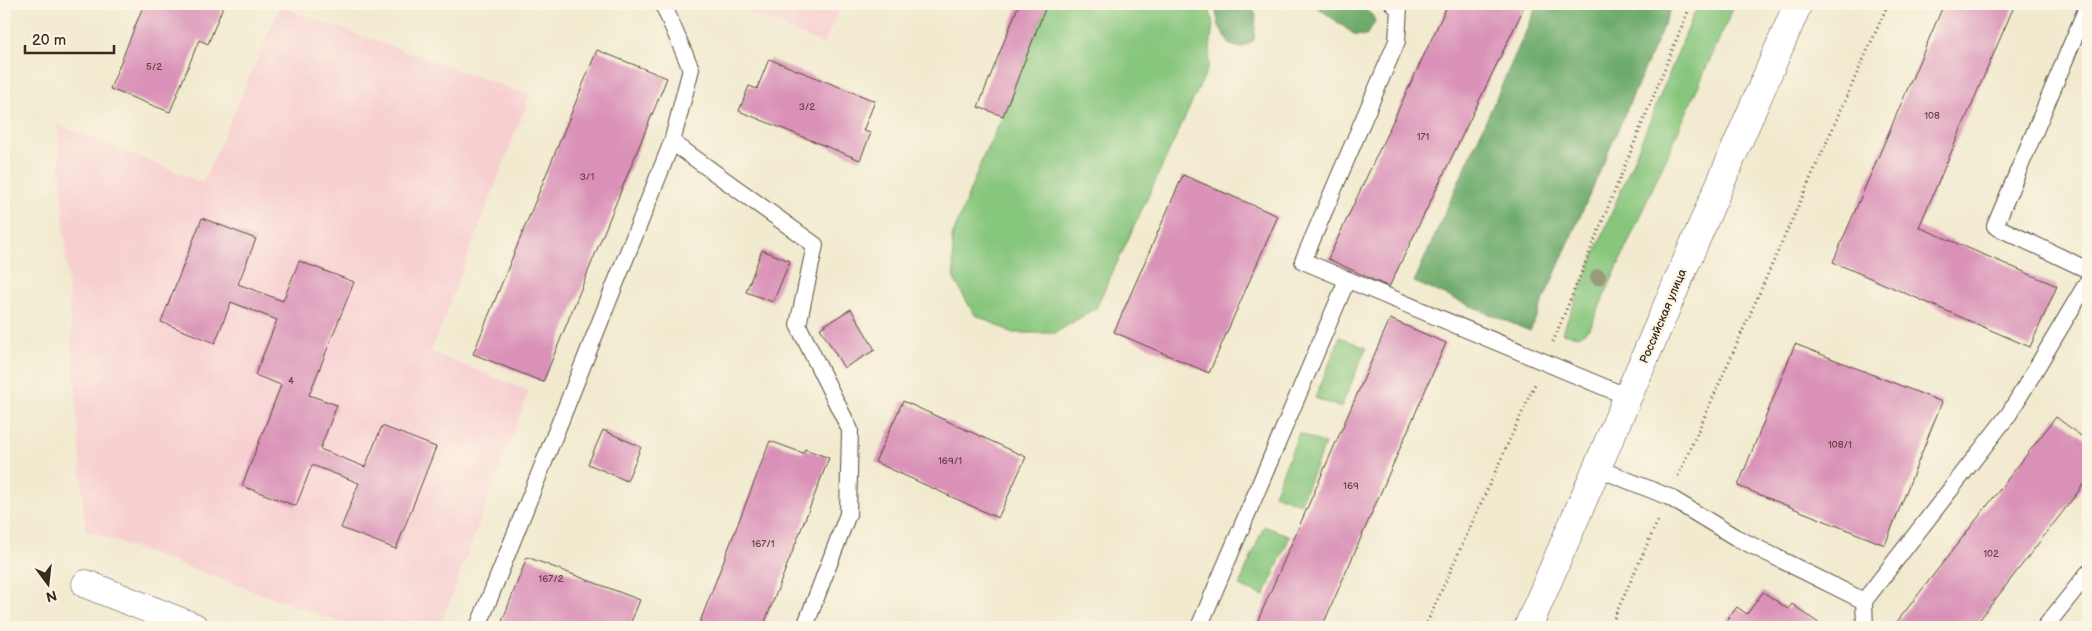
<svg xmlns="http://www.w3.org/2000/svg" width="2092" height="631" font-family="'Balsamiq Sans',sans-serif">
	<rect width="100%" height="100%" fill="#fcf5e5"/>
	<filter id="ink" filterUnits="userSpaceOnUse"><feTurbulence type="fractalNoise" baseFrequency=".02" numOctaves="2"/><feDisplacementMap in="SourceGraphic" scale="10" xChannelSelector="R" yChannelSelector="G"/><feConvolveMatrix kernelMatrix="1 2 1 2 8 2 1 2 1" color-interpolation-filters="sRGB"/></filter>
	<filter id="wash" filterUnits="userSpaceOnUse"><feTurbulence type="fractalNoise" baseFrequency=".0096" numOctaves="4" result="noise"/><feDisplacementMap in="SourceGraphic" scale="20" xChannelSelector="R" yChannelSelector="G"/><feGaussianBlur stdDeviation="1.12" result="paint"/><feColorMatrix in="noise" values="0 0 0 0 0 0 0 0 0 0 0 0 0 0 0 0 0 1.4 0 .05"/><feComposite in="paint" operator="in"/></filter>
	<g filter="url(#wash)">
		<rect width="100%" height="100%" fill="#f1eacf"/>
		<!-- built -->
		<path fill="#f7cfd1" d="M 729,4 L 841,4 L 824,44 Z
			M 280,7 L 530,95 L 431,352 L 529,391 L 440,627 L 353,627 L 85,530 L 57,124 L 203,183 Z"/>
		<!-- green -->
		<path fill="#87c67d" stroke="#61784e" d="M 1047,4 L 1208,4 L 1213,23 L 1208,68 L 1096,308 L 1055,333 L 1013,333 L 974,314 L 954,279 L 952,237 L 983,157 L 1003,116 Z
			M 1698,4 L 1735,4 L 1590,328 L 1579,336 L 1562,333 Z
			M 1340,337 L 1366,348 L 1341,408 L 1315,398 Z
			M 1299,433 L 1325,444 L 1300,504 L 1274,494 Z
			M 1264,526 L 1290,536 L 1264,596 L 1239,586 Z"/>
		<!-- forest -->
		<path fill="#6dab6c" stroke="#546a45" d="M 1214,4 L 1252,4 L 1256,16 L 1254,40 L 1241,48 L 1230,45 L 1219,26 Z
			M 1313,4 L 1359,4 L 1373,16 L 1375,22 L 1366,36 L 1355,35 Z
			M 1538,4 L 1673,4 L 1530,331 L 1414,282 Z"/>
		<g id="blocks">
			<!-- building -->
			<path fill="#d991b7" d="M 144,4 L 224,4 L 208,44 L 199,40 L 170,112 L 110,89 Z
				M 1019,4 L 1047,4 L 1003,116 L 978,107 Z
				M 1448,4 L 1525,4 L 1521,14 L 1389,287 L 1328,259 Z
				M 1944,4 L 2015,4 L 1919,227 L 2057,286 L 2030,347 L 1833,262 Z
				M 597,50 L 667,78 L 543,382 L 473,354 Z
				M 769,59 L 875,101 L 863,131 L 871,133 L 860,160 L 739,111 L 749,86 L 757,89 Z
				M 1183,175 L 1278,216 L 1209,373 L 1114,332 Z
				M 202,218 L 256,239 L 238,284 L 283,301 L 299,261 L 354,282 L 309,395 L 337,405 L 320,449 L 365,467 L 382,426 L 436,447 L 396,549 L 341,528 L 359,483 L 312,465 L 296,506 L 242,486 L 281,385 L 255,375 L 277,320 L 231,302 L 215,343 L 161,322 Z
				M 762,250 L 790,261 L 773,302 L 746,292 Z
				M 851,309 L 875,350 L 844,368 L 820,328 Z
				M 1390,319 L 1446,343 L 1322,627 L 1255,627 Z
				M 1795,344 L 1942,402 L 1885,545 L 1738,486 Z
				M 903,401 L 1026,457 L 998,518 L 875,462 Z
				M 2056,417 L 2088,441 L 2088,479 L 1974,627 L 1893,627 Z
				M 603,430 L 641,447 L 627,481 L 588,464 Z
				M 770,441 L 803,453 L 805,449 L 829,458 L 763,627 L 698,627 Z
				M 527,557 L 640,600 L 629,627 L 500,627 Z
				M 1763,592 L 1788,609 L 1792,604 L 1824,627 L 1732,627 L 1725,622 L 1737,607 L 1747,614 Z"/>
		</g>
	</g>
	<g filter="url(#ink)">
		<use href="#blocks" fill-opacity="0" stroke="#564739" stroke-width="1"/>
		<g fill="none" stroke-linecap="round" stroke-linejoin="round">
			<defs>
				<path id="lane" d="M 663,4 L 691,69 L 672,142 L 815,245 L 798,325 L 850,430 L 848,514 L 806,624
					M 1393,4 L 1399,8 L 1397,41 L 1303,261 L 1628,397
					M 2088,5 L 1995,226 L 2088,270
					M 1597,468 L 1669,497 L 1735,537 L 1864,601 L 2009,414 L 2088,281
					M 1864,601 L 1865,627
					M 478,627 L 672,142
					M 1199,627 L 1347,280
					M 2045,627 L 2088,573"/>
				<path id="street" d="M 86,584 L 194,627"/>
				<path id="secondary" d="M 1528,627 L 1798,4"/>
			</defs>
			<!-- lane casing -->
			<use href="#lane" stroke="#564739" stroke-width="18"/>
			<!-- street casing -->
			<use href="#street" stroke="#564739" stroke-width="29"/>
			<!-- secondary casing -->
			<use href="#secondary" stroke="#564739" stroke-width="29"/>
			<!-- path -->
			<path stroke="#564739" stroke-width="3" stroke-dasharray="1 4" stroke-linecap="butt" d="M 1553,342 L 1691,4
				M 1678,476 L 1888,4
				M 1425,627 L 1535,384
				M 1610,627 L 1659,518"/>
			<!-- lane -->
			<use href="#lane" stroke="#fff" stroke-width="16"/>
			<!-- street -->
			<use href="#street" stroke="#fff" stroke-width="28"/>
			<!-- secondary -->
			<use href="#secondary" stroke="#fff" stroke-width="28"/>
		</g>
		<!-- trees -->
		<circle fill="#9a9a7d" cx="1598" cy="277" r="8"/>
	</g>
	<g text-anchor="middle" stroke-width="4.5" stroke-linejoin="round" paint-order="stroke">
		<!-- number labels -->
		<g font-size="10" fill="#624444">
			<text x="154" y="70">5/2</text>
			<text x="807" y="110">3/2</text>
			<text x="1932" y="119">108</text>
			<text x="1423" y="140">171</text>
			<text x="587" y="180">3/1</text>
			<text x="291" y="384">4</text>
			<text x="1840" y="448">108/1</text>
			<text x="950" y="464">169/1</text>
			<text x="1351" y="489">169</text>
			<text x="763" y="547">167/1</text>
			<text x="1991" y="557">102</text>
			<text x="551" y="582">167/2</text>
		</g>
		<!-- street labels -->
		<g font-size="12" fill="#3b2a1e" stroke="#fcf5e5">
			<text transform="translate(1663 316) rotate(-67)" y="4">Российская улица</text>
		</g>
	</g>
	<!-- margin -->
	<rect width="2092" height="631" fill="none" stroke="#fcf5e5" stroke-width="20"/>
	<!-- north arrow -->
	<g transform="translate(48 584) rotate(165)" stroke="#fcf5e5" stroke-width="4" paint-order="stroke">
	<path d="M0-4L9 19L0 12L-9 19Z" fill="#3b2a1e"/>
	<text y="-8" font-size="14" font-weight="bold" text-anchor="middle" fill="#3b2a1e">N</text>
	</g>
	<!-- scale -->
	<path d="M25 45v8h89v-8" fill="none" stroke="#3b2a1e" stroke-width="2.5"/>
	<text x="32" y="45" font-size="15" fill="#3b2a1e" stroke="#fcf5e5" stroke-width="4" paint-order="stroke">20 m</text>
</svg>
